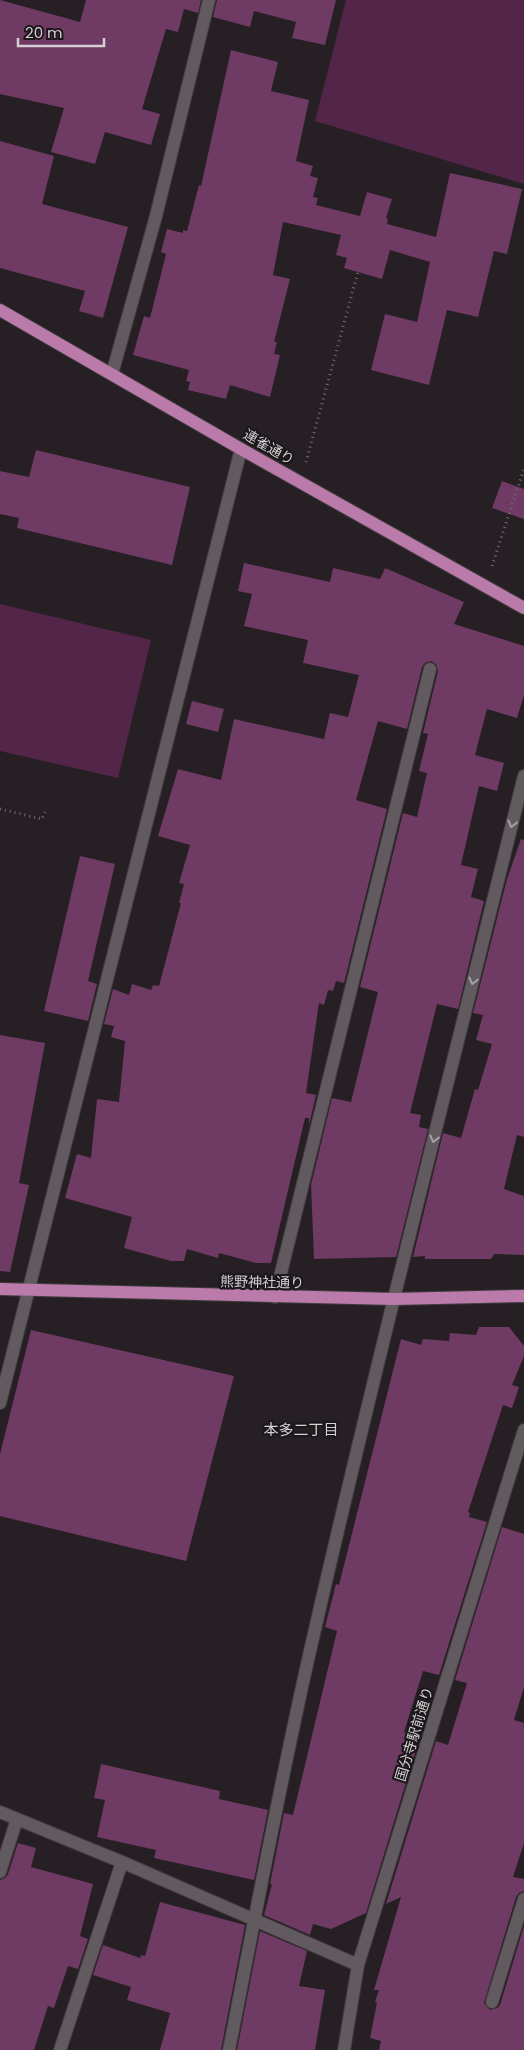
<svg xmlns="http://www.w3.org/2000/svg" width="524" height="2050" font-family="Poppins,'Noto Sans JP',sans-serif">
	<rect width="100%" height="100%" fill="#262024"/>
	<!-- green -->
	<path fill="#532548" d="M 346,0 L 524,0 L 524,184 L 315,121 Z
		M 0,604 L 151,640 L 118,778 L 0,751 Z"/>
	<!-- building -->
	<path fill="#6f3a63" d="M 0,0 L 80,22 L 86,0 L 201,0 L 198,13 L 184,9 L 178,32 L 166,29 L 142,109 L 160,114 L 151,145 L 105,132 L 95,164 L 51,152 L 64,108 L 0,94 Z
		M 217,0 L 336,0 L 325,45 L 292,38 L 296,22 L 254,11 L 250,27 L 213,17 Z
		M 231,50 L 278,62 L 271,91 L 309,100 L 296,161 L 313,166 L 310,176 L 318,178 L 313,197 L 318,198 L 316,205 L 360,216 L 367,192 L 392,199 L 386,218 L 388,219 L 387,224 L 436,237 L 450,173 L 522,189 L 507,254 L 494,251 L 478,317 L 447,310 L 429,385 L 371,370 L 385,314 L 417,322 L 430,262 L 390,250 L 382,279 L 344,268 L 347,258 L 336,255 L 341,235 L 283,222 L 273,275 L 290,279 L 274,342 L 277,342 L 274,354 L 280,355 L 270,397 L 230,385 L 226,399 L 188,390 L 190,382 L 186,381 L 189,370 L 133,355 L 144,316 L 150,318 L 166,254 L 161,252 L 167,229 L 183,233 L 183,230 L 187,231 L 199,185 L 201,186 Z
		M 0,141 L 54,156 L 42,204 L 128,227 L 103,318 L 79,311 L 85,291 L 0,268 Z
		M 36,450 L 190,487 L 172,565 L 17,528 L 19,518 L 0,514 L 0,471 L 29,477 Z
		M 502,481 L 524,489 L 524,519 L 492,508 Z
		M 244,563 L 330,582 L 333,568 L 380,579 L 385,568 L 464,602 L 454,624 L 524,646 L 524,695 L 517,718 L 487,709 L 475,755 L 504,763 L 497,791 L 479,786 L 461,865 L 478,869 L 471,897 L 484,901 L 458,1009 L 437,1004 L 410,1113 L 421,1115 L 419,1127 L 428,1129 L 396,1257 L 314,1259 L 311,1185 L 332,1098 L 351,1102 L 378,992 L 360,987 L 403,813 L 417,817 L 427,773 L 419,771 L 428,734 L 423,733 L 438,671 L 436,664 L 431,661 L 425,663 L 422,667 L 407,729 L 378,721 L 356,800 L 387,809 L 344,983 L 336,981 L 333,991 L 328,990 L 324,1005 L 319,1003 L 306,1093 L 316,1095 L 309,1125 L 309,1118 L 305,1118 L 271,1263 L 256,1263 L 219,1253 L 218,1258 L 187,1249 L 184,1261 L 171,1261 L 124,1248 L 132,1217 L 65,1198 L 77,1154 L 91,1158 L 97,1099 L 119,1102 L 125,1041 L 111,1037 L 114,1026 L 104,1024 L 113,989 L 129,995 L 132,984 L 151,990 L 153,985 L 159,986 L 181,903 L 179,903 L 184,884 L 179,883 L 190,845 L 158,836 L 178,769 L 221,780 L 234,719 L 324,739 L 330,713 L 348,717 L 359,675 L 303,663 L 308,640 L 244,626 L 252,594 L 238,591 Z
		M 192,701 L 224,709 L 218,732 L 186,724 Z
		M 521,839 L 524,840 L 524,1137 L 517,1135 L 504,1189 L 524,1196 L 524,1255 L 494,1254 L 491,1259 L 425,1259 L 425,1256 L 413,1257 L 443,1133 L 461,1138 L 475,1089 L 478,1090 L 492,1044 L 476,1040 L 483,1015 L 473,1013 L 507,879 Z
		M 80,856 L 115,864 L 88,981 L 97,984 L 88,1021 L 44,1011 Z
		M 0,1035 L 45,1043 L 19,1183 L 29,1185 L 10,1272 L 0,1271 Z
		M 479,1327 L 509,1327 L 524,1346 L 524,1356 L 512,1385 L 519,1387 L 512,1408 L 503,1405 L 468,1512 L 470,1513 L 469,1517 L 487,1522 L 439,1675 L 423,1671 L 404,1732 L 420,1737 L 366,1913 L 331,1929 L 313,1924 L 310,1935 L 264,1915 L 272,1884 L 270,1884 L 284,1813 L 293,1815 L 337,1631 L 325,1627 L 336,1584 L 339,1585 L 401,1339 L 421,1345 L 423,1339 L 449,1341 L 450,1333 L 476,1335 Z
		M 31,1330 L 234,1376 L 186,1561 L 0,1516 L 0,1454 Z
		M 502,1527 L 524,1534 L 524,1687 L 514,1720 L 524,1723 L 524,1843 L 513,1877 L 524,1879 L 524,1891 L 519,1893 L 516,1897 L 484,2003 L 490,2010 L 497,2008 L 500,2005 L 524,1926 L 524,2050 L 379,2050 L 381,2041 L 370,2038 L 377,2003 L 375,2002 L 379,1990 L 374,1990 L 401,1897 L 386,1904 L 436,1741 L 448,1745 L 467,1683 L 455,1680 Z
		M 101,1764 L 220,1791 L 219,1799 L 268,1810 L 254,1880 L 154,1858 L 156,1850 L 97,1837 L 105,1800 L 94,1798 Z
		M 18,1843 L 36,1848 L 31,1867 L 93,1884 L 80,1936 L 88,1939 L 78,1969 L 68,1966 L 54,2008 L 48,2006 L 34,2050 L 0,2050 L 0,1880 L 5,1878 L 8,1874 Z
		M 160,1902 L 245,1925 L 221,2050 L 160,2050 L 170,2013 L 127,2000 L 131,1987 L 93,1975 L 103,1945 L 140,1958 L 141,1955 L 145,1956 Z
		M 260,1931 L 307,1951 L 299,1986 L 325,1990 L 315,2050 L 237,2050 Z"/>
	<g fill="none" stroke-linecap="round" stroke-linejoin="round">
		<defs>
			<path id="minor" d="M 112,374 L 156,216 L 209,0
				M 275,1297 L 430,669
				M 0,1403 L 241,449
				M 0,1812 L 122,1862 L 358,1965
				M 0,1872 L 17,1819
				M 492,2002 L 524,1899
				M 60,2050 L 122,1862
				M 229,2050 C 255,1917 280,1783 310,1651 C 377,1358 452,1067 524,776
				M 344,2050 L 358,1965 L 524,1430"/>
			<path id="major" d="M 0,310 L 241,449 L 524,608
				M 0,1289 L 394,1299 L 524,1296"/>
		</defs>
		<!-- minor casing -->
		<use href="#minor" stroke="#423d40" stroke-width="14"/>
		<!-- major casing -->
		<use href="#major" stroke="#423d40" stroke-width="14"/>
		<!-- path -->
		<path stroke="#726d71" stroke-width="3" stroke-dasharray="1 4" stroke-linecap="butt" d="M 306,462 L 358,272
			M 492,566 L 524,469
			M 0,809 L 42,819 L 45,812"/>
		<!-- minor -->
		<use href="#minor" stroke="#615a5f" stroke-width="12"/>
		<!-- major -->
		<use href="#major" stroke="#ba7aaa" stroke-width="12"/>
	</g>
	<!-- one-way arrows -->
	<defs><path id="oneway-chevron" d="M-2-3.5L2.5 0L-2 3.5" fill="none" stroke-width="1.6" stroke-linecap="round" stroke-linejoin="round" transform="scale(1.25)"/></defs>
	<g stroke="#a6a1a5">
		<use href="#oneway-chevron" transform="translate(512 824) rotate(104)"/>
		<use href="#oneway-chevron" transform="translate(473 981) rotate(104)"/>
		<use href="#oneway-chevron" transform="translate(434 1139) rotate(104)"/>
	</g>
	<g text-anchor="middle" stroke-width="4.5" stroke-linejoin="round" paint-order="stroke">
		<!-- street labels -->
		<g font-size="14" fill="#d4d0d3" stroke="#1c171b">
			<text transform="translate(269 447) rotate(30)" y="5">連雀通り</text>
			<text transform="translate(262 1282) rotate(1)" y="5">熊野神社通り</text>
			<text transform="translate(414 1734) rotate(-73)" y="5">国分寺駅前通り</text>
		</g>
		<!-- neighbourhood labels -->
		<g font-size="15" fill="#d4d0d3" stroke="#1c171b">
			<text x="301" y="1435">本多二丁目</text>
		</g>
	</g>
	<!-- scale -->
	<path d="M18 38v8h86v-8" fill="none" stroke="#d4d0d3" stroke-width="2.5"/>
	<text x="25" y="38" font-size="15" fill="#d4d0d3" stroke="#1c171b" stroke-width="4" paint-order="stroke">20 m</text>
</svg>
